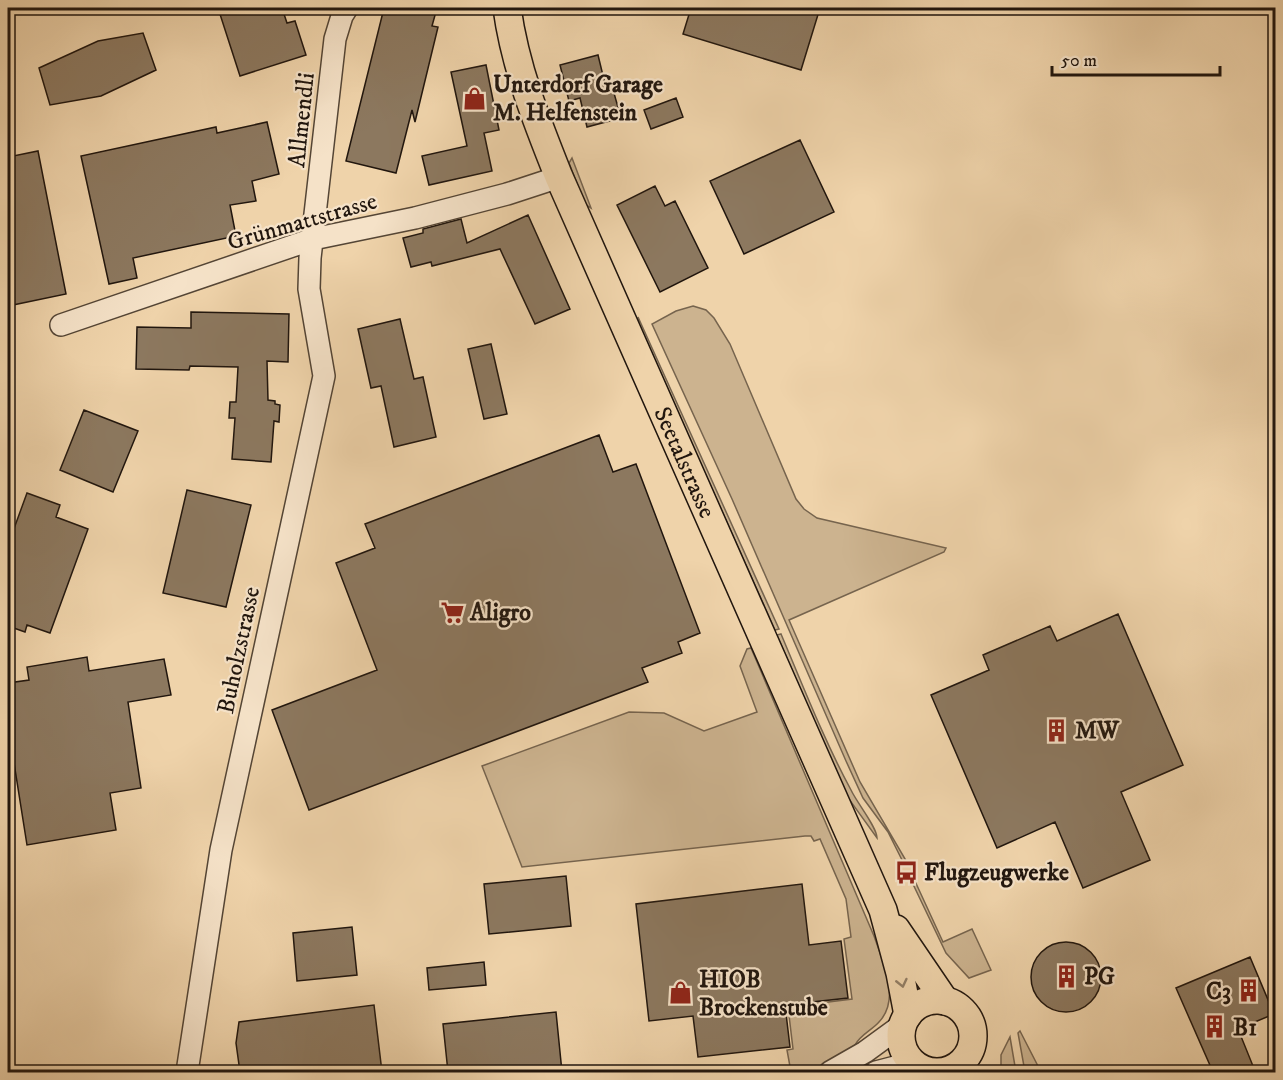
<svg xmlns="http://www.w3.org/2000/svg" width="1283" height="1080" font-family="'IM FELL DW Pica',serif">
	<rect width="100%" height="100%" fill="#efd3aa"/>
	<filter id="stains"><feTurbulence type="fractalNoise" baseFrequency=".00333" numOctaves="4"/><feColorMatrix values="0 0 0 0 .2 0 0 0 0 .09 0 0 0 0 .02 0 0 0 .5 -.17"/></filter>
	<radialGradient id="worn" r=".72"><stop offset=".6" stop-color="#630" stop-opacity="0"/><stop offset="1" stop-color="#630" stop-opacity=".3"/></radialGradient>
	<!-- green -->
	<path fill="#ccb38f" stroke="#76644e" stroke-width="1.5" d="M 572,158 L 591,208 L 585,204 L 569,163 Z
		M 693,306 L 706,310 L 714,318 L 730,344 L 796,499 L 804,509 L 817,518 L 946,548 L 944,552 L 789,620 L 860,782 L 908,864 L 905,866 L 888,832 L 863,798 L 846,761 L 732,499 L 652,324 L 676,311 Z
		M 638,317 L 779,629 L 775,630 L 639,326 Z
		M 781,634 C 803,686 824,740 851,790 C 857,803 877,827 877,838 L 846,795 L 777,635 Z
		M 751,648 L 874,936 C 883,962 901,999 879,1022 C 872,1030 860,1035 855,1045 L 856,1049 C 835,1061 815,1072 791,1072 L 787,1050 L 793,1049 L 788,1007 L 852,999 L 844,939 L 851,937 L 846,899 L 820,839 L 814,841 L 811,836 L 805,836 L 522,867 L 482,766 L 629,712 L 664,713 L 704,731 L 757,712 L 740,666 L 747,649 Z
		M 914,879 L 943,942 L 972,929 L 991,970 L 969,978 L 946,953 L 911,880 Z
		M 1020,1031 L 1041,1072 L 1025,1072 L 1018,1033 Z
		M 1010,1037 L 1016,1072 L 1001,1072 L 1001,1055 Z"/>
	<!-- building -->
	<path fill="#8c785f" stroke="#21160e" stroke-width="1.5" d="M 218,8 L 282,8 L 287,23 L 295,21 L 306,55 L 240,76 Z
		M 384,8 L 437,8 L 432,26 L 438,27 L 415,122 L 412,110 L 396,173 L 346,161 Z
		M 691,8 L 820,8 L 801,70 L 683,34 Z
		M 143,33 L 156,70 L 101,96 L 50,105 L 39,68 L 98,41 Z
		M 598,55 L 606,88 L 612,86 L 621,118 L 587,127 L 580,98 L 569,101 L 560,65 Z
		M 486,65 L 499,130 L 484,133 L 492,171 L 429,185 L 422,156 L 467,146 L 451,72 Z
		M 676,98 L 683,117 L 651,129 L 644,110 Z
		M 267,122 L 279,174 L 252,181 L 256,201 L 230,205 L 236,236 L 133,258 L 137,278 L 109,284 L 81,156 L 216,127 L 217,133 Z
		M 800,140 L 834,212 L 744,254 L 710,181 Z
		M 38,151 L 66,294 L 8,306 L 8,157 Z
		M 655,186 L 665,206 L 675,201 L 708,268 L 660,292 L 617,205 Z
		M 528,215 L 570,309 L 535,324 L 500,249 L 432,266 L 431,262 L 411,267 L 403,238 L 423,233 L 423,229 L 461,219 L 467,243 Z
		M 191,312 L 289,314 L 288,362 L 267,361 L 268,400 L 275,401 L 275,404 L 280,405 L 279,422 L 274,421 L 271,462 L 232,459 L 235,418 L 229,418 L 230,402 L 236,402 L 238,367 L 190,366 L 189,370 L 136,369 L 137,327 L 191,328 Z
		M 400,319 L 414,379 L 423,377 L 436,437 L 394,447 L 381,386 L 371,388 L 358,329 Z
		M 491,344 L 507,414 L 484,419 L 468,349 Z
		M 84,410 L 138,431 L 113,492 L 60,470 Z
		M 599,435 L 613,472 L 636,464 L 700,633 L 678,642 L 682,653 L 642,668 L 648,682 L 309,810 L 272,710 L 377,670 L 336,563 L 375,548 L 365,524 Z
		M 187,490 L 251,505 L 226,607 L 163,593 Z
		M 27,493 L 60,505 L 56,517 L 88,529 L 50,633 L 27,625 L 25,632 L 8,626 L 8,545 Z
		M 1118,614 L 1183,765 L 1121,792 L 1150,860 L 1083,888 L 1055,822 L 997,848 L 931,695 L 989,670 L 983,655 L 1050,626 L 1057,641 Z
		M 87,657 L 89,671 L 164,659 L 171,695 L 128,702 L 141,788 L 110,793 L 116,830 L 27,845 L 8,725 L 8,683 L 29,680 L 27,667 Z
		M 566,876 L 571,926 L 489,934 L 484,884 Z
		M 802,884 L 809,945 L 841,941 L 848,998 L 785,1005 L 790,1047 L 698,1057 L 693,1016 L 649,1021 L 636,904 Z
		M 352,927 L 357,975 L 297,981 L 293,933 Z
		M1031 977a35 35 0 1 1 70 0a35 35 0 1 1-70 0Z
		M 1250,957 L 1274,1014 L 1238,1029 L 1253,1066 L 1239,1072 L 1232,1072 L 1229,1066 L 1213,1072 L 1176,988 Z
		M 484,962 L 486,985 L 429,990 L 427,968 Z
		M 374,1005 L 382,1072 L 240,1072 L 236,1043 L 239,1022 Z
		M 556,1012 L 562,1072 L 448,1072 L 443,1024 Z"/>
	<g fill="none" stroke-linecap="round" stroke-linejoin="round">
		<defs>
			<path id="minor" d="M 61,325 L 313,239 L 415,218 L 507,194 L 559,177
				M 187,1072 L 221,850 L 324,376 L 309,289 L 310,258 L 335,39 L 342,16 L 347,8
				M 830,1072 L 865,1052 L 902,1025
				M 876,1072 L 899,1066 L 914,1065"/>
			<g id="major">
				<path id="s1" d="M 507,8 C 515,67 537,122 559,177 L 883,910 L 900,973 L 908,1015"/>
				<path d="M 896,929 L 945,1001"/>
				<circle cx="937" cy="1036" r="36"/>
			</g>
		</defs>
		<!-- minor casing -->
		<use href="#minor" stroke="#544535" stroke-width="24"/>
		<!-- major casing -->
		<use href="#major" stroke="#21160e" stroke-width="30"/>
		<!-- minor -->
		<use href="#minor" stroke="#f5e2c8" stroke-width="21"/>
		<!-- major -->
		<use href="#major" stroke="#efd3aa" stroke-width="27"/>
	</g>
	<!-- one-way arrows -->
	<defs><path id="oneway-chevron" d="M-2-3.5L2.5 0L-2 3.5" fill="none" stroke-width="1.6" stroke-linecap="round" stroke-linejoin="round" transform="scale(1.5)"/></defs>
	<use stroke="#927e64" href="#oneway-chevron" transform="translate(902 983) rotate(77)"/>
	<!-- icons -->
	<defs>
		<symbol id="shop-bare" viewBox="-9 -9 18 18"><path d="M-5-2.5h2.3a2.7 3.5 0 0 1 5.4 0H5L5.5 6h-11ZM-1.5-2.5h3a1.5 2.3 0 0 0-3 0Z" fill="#8f2418" stroke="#f5e2c8" stroke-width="2.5" paint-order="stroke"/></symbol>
		<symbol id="supermarket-bare" viewBox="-9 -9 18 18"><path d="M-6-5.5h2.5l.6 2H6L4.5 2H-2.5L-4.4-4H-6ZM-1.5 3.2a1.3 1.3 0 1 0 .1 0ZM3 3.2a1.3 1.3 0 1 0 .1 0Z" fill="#8f2418" stroke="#f5e2c8" stroke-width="2.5" paint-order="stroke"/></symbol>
		<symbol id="building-bare" viewBox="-9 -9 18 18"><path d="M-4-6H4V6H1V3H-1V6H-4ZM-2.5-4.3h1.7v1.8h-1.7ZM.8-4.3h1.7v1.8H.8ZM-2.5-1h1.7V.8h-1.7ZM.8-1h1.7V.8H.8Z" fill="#8f2418" stroke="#f5e2c8" stroke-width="2.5" paint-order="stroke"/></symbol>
		<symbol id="bus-bare" viewBox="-9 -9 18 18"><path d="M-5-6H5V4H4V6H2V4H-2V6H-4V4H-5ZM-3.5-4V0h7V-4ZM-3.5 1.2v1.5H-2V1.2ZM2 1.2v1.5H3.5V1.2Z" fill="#8f2418" stroke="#f5e2c8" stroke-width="2.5" paint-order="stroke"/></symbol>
	</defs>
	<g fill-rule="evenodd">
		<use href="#shop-bare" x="458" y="82" width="33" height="33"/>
		<use href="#supermarket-bare" x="436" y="596" width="33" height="33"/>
		<use href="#building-bare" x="1040" y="714" width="33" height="33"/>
		<use href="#bus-bare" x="890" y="856" width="33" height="33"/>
		<use href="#building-bare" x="1050" y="960" width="33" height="33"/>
		<use href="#building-bare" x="1232" y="974" width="33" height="33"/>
		<use href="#shop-bare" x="664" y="976" width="33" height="33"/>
		<use href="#building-bare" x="1198" y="1010" width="33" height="33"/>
	</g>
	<g text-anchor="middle" stroke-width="4.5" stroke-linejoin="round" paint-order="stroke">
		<!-- poi labels -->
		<g font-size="24" font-weight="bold" fill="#21160e" stroke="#f5e2c8" text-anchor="start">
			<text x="493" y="92">Unterdorf Garage<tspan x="493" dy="28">M. Helfenstein</tspan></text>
			<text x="470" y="620">Aligro</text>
			<text x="1075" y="738">MW</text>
			<text x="924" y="880">Flugzeugwerke</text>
			<text x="1084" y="984">PG</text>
			<text x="699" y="987">HIOB<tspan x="699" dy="28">Brockenstube</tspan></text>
			<text x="1231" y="999" text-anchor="end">C3</text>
			<text x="1233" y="1035">B1</text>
		</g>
		<!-- street labels -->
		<g font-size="24" fill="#21160e" stroke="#f5e2c8">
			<text transform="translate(301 120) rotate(-84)" y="8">Allmendli</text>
			<text transform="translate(302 221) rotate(-16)" y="8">Grünmattstrasse</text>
			<text dy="8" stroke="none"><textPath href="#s1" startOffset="489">Seetalstrasse</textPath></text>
			<text transform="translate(238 650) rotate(-78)" y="8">Buholzstrasse</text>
		</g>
	</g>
	<!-- margin -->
	<rect width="1283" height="1080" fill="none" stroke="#efd3aa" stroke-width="30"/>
	<rect x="9" y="9" width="1265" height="1062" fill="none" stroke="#21160e" stroke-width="3"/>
	<rect x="15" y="15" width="1253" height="1050" fill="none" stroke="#21160e" stroke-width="1.5"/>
	<!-- scale -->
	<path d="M1052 66v9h168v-9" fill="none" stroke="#21160e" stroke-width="3"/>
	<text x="1061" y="66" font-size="18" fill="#21160e" stroke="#f5e2c8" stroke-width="4.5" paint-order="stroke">50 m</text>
	<rect width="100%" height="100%" filter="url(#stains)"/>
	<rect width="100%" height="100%" fill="url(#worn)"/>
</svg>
